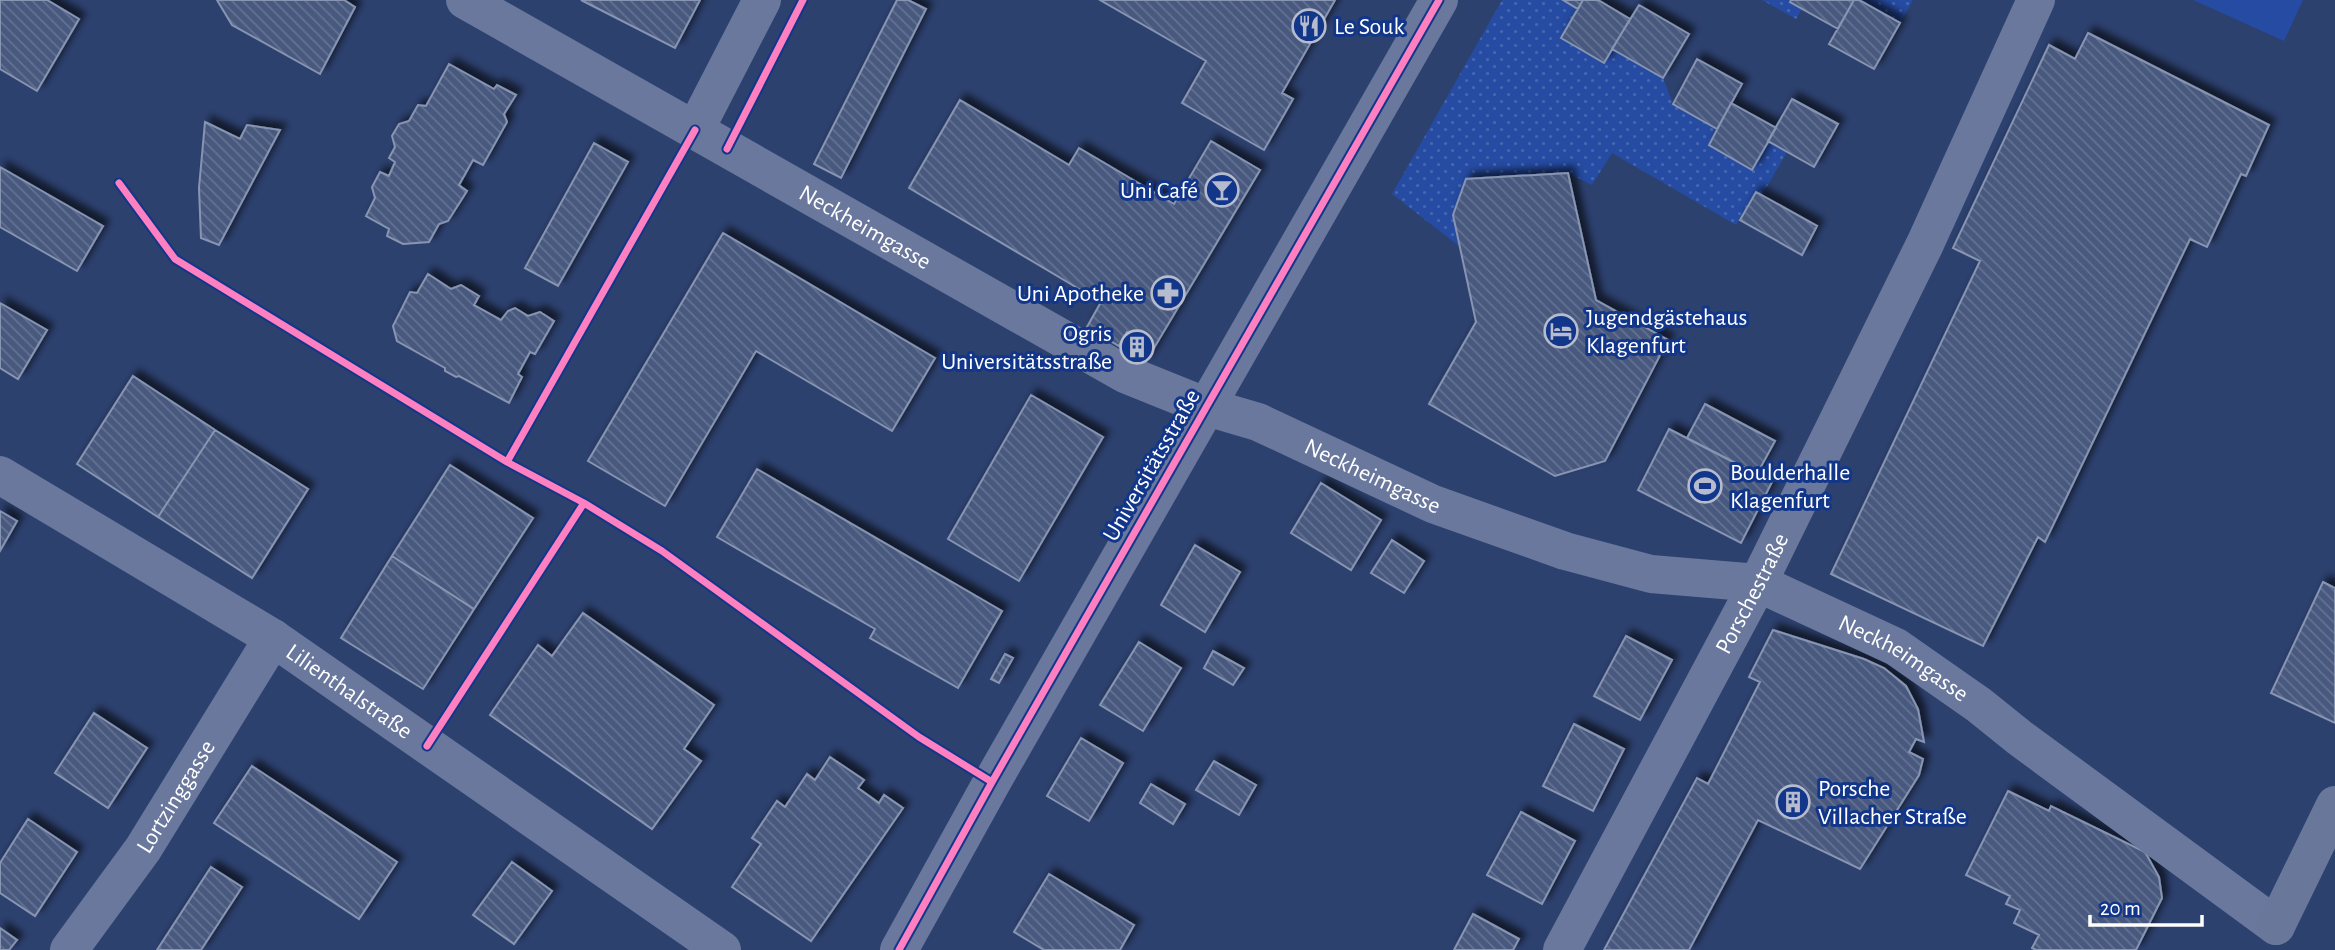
<svg xmlns="http://www.w3.org/2000/svg" width="2335" height="950" font-family="'Alegreya Sans',sans-serif">
	<defs>
		<pattern id="grass-dots" width="8" height="8" patternUnits="userSpaceOnUse" patternTransform="scale(1.75)"><rect width="8" height="8" fill="#254ba2"/><path d="M2 2h.1M6 6h.1" fill="none" stroke="#4666b0" stroke-width="1.8" stroke-linecap="round"/></pattern>
		<pattern id="building-back-hatch" width="6" height="6" patternUnits="userSpaceOnUse" patternTransform="scale(1.75)"><rect width="6" height="6" fill="#48597e"/><path d="M-1 5l2 2M0 0l6 6M5-1l2 2" fill="none" stroke="#637291"/></pattern>
		<filter id="shadow"><feDropShadow dx="6" dy="-6" stdDeviation="3.5" flood-color="#0009"/></filter>
	</defs>
	<rect width="100%" height="100%" fill="#2d416f"/>
	<!-- grass -->
	<path fill="url(#grass-dots)" d="M 1502,0 L 1563,0 L 1578,9 L 1562,38 L 1604,63 L 1612,49 L 1663,78 L 1673,104 L 1717,129 L 1709,145 L 1752,169 L 1768,141 L 1787,152 L 1762,195 L 1756,192 L 1736,225 L 1612,153 L 1592,185 L 1568,173 L 1466,179 L 1453,215 L 1459,246 L 1392,194 Z
		M 1762,0 L 1791,0 L 1790,3 L 1802,9 L 1796,19 Z
		M 1859,0 L 1913,0 L 1900,23 Z"/>
	<!-- garden -->
	<path fill="#254ba2" d="M 2193,0 L 2303,0 L 2284,41 Z"/>
	<!-- building -->
	<path fill="url(#building-back-hatch)" stroke="#8895b2" stroke-width="2" filter="url(#shadow)" d="M 0,0 L 47,0 L 79,19 L 37,91 L 0,69 Z
		M 217,0 L 344,0 L 355,7 L 320,74 L 232,25 Z
		M 581,0 L 700,0 L 675,48 Z
		M 897,0 L 908,0 L 926,9 L 841,178 L 814,164 Z
		M 1100,0 L 1335,0 L 1282,93 L 1293,99 L 1264,150 L 1182,103 L 1206,61 Z
		M 1563,0 L 1583,0 L 1578,9 Z
		M 1583,0 L 1598,0 L 1630,19 L 1604,63 L 1561,38 Z
		M 1791,0 L 1854,0 L 1838,29 L 1790,2 Z
		M 1854,0 L 1859,0 L 1900,23 L 1874,69 L 1829,44 Z
		M 1639,5 L 1689,34 L 1663,78 L 1612,49 Z
		M 2088,33 L 2269,125 L 2246,176 L 2241,174 L 2207,247 L 2190,239 L 2045,542 L 2038,537 L 1983,646 L 1831,574 L 1980,261 L 1953,248 L 2049,45 L 2075,59 Z
		M 1697,59 L 1742,84 L 1717,129 L 1673,104 Z
		M 449,64 L 494,89 L 497,85 L 516,95 L 504,114 L 507,122 L 483,165 L 473,160 L 459,185 L 467,191 L 448,221 L 439,224 L 429,242 L 403,244 L 387,236 L 389,229 L 366,216 L 375,198 L 372,187 L 380,172 L 389,176 L 395,162 L 389,158 L 395,147 L 392,136 L 399,124 L 409,121 L 418,105 L 426,106 Z
		M 1792,99 L 1838,124 L 1814,167 L 1768,141 Z
		M 960,100 L 1069,165 L 1079,148 L 1174,204 L 1211,141 L 1260,170 L 1154,348 L 1127,332 L 1119,346 L 1087,327 L 1101,302 L 909,188 Z
		M 1731,103 L 1776,128 L 1752,170 L 1709,145 Z
		M 205,122 L 240,139 L 247,125 L 280,130 L 219,245 L 201,238 L 199,188 Z
		M 594,143 L 628,162 L 558,286 L 525,268 Z
		M 0,167 L 103,226 L 77,271 L 0,227 Z
		M 1568,173 L 1596,300 L 1668,340 L 1605,461 L 1555,476 L 1429,404 L 1476,322 L 1453,215 L 1466,179 Z
		M 1756,192 L 1817,226 L 1802,255 L 1740,220 Z
		M 723,233 L 935,358 L 892,431 L 756,351 L 665,506 L 588,461 Z
		M 428,274 L 451,289 L 461,285 L 479,296 L 474,305 L 501,320 L 508,311 L 515,308 L 528,316 L 540,312 L 554,321 L 535,354 L 530,352 L 518,374 L 522,377 L 509,403 L 459,376 L 456,377 L 445,371 L 445,368 L 397,341 L 393,326 L 410,292 L 417,293 Z
		M 0,303 L 47,330 L 18,379 L 0,368 Z
		M 1127,332 L 1154,348 L 1145,362 L 1119,346 Z
		M 133,376 L 215,430 L 158,517 L 77,464 Z
		M 1031,395 L 1103,437 L 1019,581 L 948,539 Z
		M 1705,404 L 1775,441 L 1757,474 L 1687,438 Z
		M 1669,429 L 1772,482 L 1741,543 L 1638,490 Z
		M 215,430 L 308,489 L 252,578 L 158,517 Z
		M 450,465 L 533,518 L 474,609 L 392,556 Z
		M 757,469 L 1002,611 L 958,688 L 870,638 L 875,629 L 717,537 Z
		M 1321,483 L 1381,520 L 1351,570 L 1291,533 Z
		M 0,511 L 17,521 L 0,551 Z
		M 1392,540 L 1424,561 L 1404,593 L 1371,573 Z
		M 1195,545 L 1240,572 L 1205,632 L 1161,605 Z
		M 392,556 L 474,609 L 423,689 L 341,638 Z
		M 2323,582 L 2335,588 L 2335,723 L 2271,693 Z
		M 583,613 L 714,705 L 684,749 L 701,761 L 652,829 L 490,715 L 538,645 L 552,656 Z
		M 1773,630 L 1864,659 L 1884,668 L 1906,686 L 1918,709 L 1924,742 L 1916,739 L 1909,752 L 1923,759 L 1919,775 L 1860,869 L 1758,820 L 1689,950 L 1604,950 L 1697,778 L 1708,784 L 1760,682 L 1749,677 Z
		M 1626,636 L 1672,660 L 1640,720 L 1594,696 Z
		M 1139,642 L 1181,668 L 1143,731 L 1100,705 Z
		M 1213,651 L 1244,668 L 1233,685 L 1204,668 Z
		M 1005,654 L 1013,658 L 999,683 L 991,679 Z
		M 94,713 L 147,748 L 108,808 L 55,773 Z
		M 1574,724 L 1624,749 L 1593,811 L 1543,786 Z
		M 1081,738 L 1123,763 L 1089,821 L 1047,796 Z
		M 830,757 L 864,780 L 858,788 L 879,803 L 884,795 L 903,808 L 811,941 L 732,887 L 761,844 L 752,838 L 777,801 L 785,807 L 807,774 L 815,780 Z
		M 1214,761 L 1256,785 L 1239,815 L 1196,790 Z
		M 252,766 L 397,862 L 359,919 L 214,823 Z
		M 1151,784 L 1185,804 L 1173,824 L 1140,803 Z
		M 2008,791 L 2049,811 L 2051,806 L 2145,852 L 2159,877 L 2162,898 L 2136,950 L 2036,950 L 2032,948 L 2039,935 L 2014,923 L 2020,910 L 2006,904 L 2010,896 L 1966,875 Z
		M 1521,812 L 1575,841 L 1542,904 L 1487,875 Z
		M 28,819 L 77,852 L 35,916 L 0,893 L 0,863 Z
		M 512,862 L 552,891 L 514,944 L 473,915 Z
		M 211,867 L 242,887 L 201,950 L 157,950 Z
		M 1049,874 L 1134,925 L 1120,950 L 1044,950 L 1014,932 Z
		M 1473,914 L 1519,939 L 1513,950 L 1454,950 Z
		M 0,928 L 17,940 L 9,950 L 0,950 Z"/>
	<g fill="none" stroke-linecap="round" stroke-linejoin="round">
		<!-- street -->
		<g stroke="#69789c" stroke-width="38">
			<path id="s1" d="M 465,0 L 1125,374 L 1207,407 L 1258,422 L 1433,504 L 1565,551 L 1651,574 L 1758,583 L 1896,647 L 1979,705 L 2020,738 L 2276,926"/>
			<path d="M 695,130 L 762,0"/>
			<path id="s2" d="M 0,475 L 273,638 L 722,950"/>
			<path id="s3" d="M 69,950 L 143,849 L 273,638"/>
			<path d="M 899,950 L 992,782 L 1439,0"/>
			<path id="s4" d="M 1562,950 L 1758,583 L 1925,244 L 2036,0"/>
		</g>
		<!-- primary -->
		<path stroke="#69789a" stroke-width="38" d="M 2276,926 L 2335,805"/>
		<defs>
			<path id="cycleway" d="M 727,149 L 803,0
				M 119,183 L 175,259 L 507,462 L 584,503 L 662,551 L 919,737 L 992,782
				M 507,462 L 695,130
				M 427,746 L 584,503
				M 899,950 L 992,782 L 1439,0"/>
		</defs>
		<!-- cycleway casing -->
		<use href="#cycleway" stroke="#12368a" stroke-width="11"/>
		<!-- cycleway -->
		<use href="#cycleway" stroke="#ff80c0" stroke-width="7"/>
	</g>
	<!-- icons -->
	<defs>
		<symbol id="restaurant-ring" viewBox="-11 -11 22 22"><circle r="9.5" fill="#12368a" stroke="#b6bccd" stroke-width="1.5"/><path d="M-5-6h1v4h1v-4h1v4h1v-4h1v5L-1.5 .5V6h-2V.5L-5-1ZM5-6V6H3V1.5H1.5Q1.5-4 5-6Z" fill="#b6bccd"/></symbol>
		<symbol id="bar-ring" viewBox="-11 -11 22 22"><circle r="9.5" fill="#12368a" stroke="#b6bccd" stroke-width="1.5"/><path d="M-6-5H6L.8 .8V4.5H3.5V6h-7V4.5H-.8V.8Z" fill="#b6bccd"/></symbol>
		<symbol id="pharmacy-ring" viewBox="-11 -11 22 22"><circle r="9.5" fill="#12368a" stroke="#b6bccd" stroke-width="1.5"/><path d="M-2-6h4v4h4v4h-4v4h-4v-4h-4v-4h4Z" fill="#b6bccd"/></symbol>
		<symbol id="hotel-ring" viewBox="-11 -11 22 22"><circle r="9.5" fill="#12368a" stroke="#b6bccd" stroke-width="1.5"/><path d="M-6-4.5h1.5V1H6V5H4.5V3h-9V5H-6ZM-4 0a1.8 1.8 0 1 1 3.6 0ZM.5 0V-2.5h3Q6-2.5 6 0Z" fill="#b6bccd"/></symbol>
		<symbol id="building-ring" viewBox="-11 -11 22 22"><circle r="9.5" fill="#12368a" stroke="#b6bccd" stroke-width="1.5"/><path d="M-4-6H4V6H1V3H-1V6H-4ZM-2.5-4.3h1.7v1.8h-1.7ZM.8-4.3h1.7v1.8H.8ZM-2.5-1h1.7V.8h-1.7ZM.8-1h1.7V.8H.8Z" fill="#b6bccd"/></symbol>
		<symbol id="stadium-ring" viewBox="-11 -11 22 22"><circle r="9.5" fill="#12368a" stroke="#b6bccd" stroke-width="1.5"/><path d="M0-5a6.5 5 0 1 0 0 10a6.5 5 0 1 0 0-10ZM-3.5-1.8h7v3.6h-7Z" fill="#b6bccd"/></symbol>
	</defs>
	<g fill-rule="evenodd">
		<use href="#restaurant-ring" x="1290" y="7" width="38" height="38"/>
		<use href="#bar-ring" x="1203" y="171" width="38" height="38"/>
		<use href="#pharmacy-ring" x="1149" y="274" width="38" height="38"/>
		<use href="#hotel-ring" x="1542" y="312" width="38" height="38"/>
		<use href="#building-ring" x="1118" y="328" width="38" height="38"/>
		<use href="#stadium-ring" x="1686" y="467" width="38" height="38"/>
		<use href="#building-ring" x="1774" y="783" width="38" height="38"/>
	</g>
	<g text-anchor="middle" stroke-width="6" stroke-linejoin="round" paint-order="stroke">
		<!-- poi labels -->
		<g font-size="24" fill="#fff" stroke="#12368a" text-anchor="start">
			<text x="1334" y="34">Le Souk</text>
			<text x="1198" y="198" text-anchor="end">Uni Café</text>
			<text x="1144" y="301" text-anchor="end">Uni Apotheke</text>
			<text x="1586" y="325">Jugendgästehaus<tspan x="1586" dy="28">Klagenfurt</tspan></text>
			<text x="1112" y="341" text-anchor="end">Ogris<tspan x="1112" dy="28">Universitätsstraße</tspan></text>
			<text x="1730" y="480">Boulderhalle<tspan x="1730" dy="28">Klagenfurt</tspan></text>
			<text x="1818" y="796">Porsche<tspan x="1818" dy="28">Villacher Straße</tspan></text>
		</g>
		<!-- street labels -->
		<g font-size="24" fill="#fff" stroke="#12368a">
			<text dy="8" stroke="none"><textPath href="#s1" startOffset="460">Neckheimgasse</textPath></text>
			<text transform="translate(1151 465) rotate(-60)" y="8">Universitätsstraße</text>
			<text dy="8" stroke="none"><textPath href="#s1" startOffset="1027">Neckheimgasse</textPath></text>
			<text dy="8" stroke="none"><textPath href="#s4" startOffset="404">Porschestraße</textPath></text>
			<text dy="8" stroke="none"><textPath href="#s1" startOffset="1594">Neckheimgasse</textPath></text>
			<text dy="8" stroke="none"><textPath href="#s2" startOffset="411">Lilienthalstraße</textPath></text>
			<text dy="8" stroke="none"><textPath href="#s3" startOffset="187">Lortzinggasse</textPath></text>
		</g>
	</g>
	<!-- scale -->
	<path d="M2090 915v10h112v-10" fill="none" stroke="#ffffff" stroke-width="3.5"/>
	<text x="2100" y="915" font-size="21" fill="#ffffff" stroke="#12368a" stroke-width="5" paint-order="stroke">20 m</text>
</svg>
